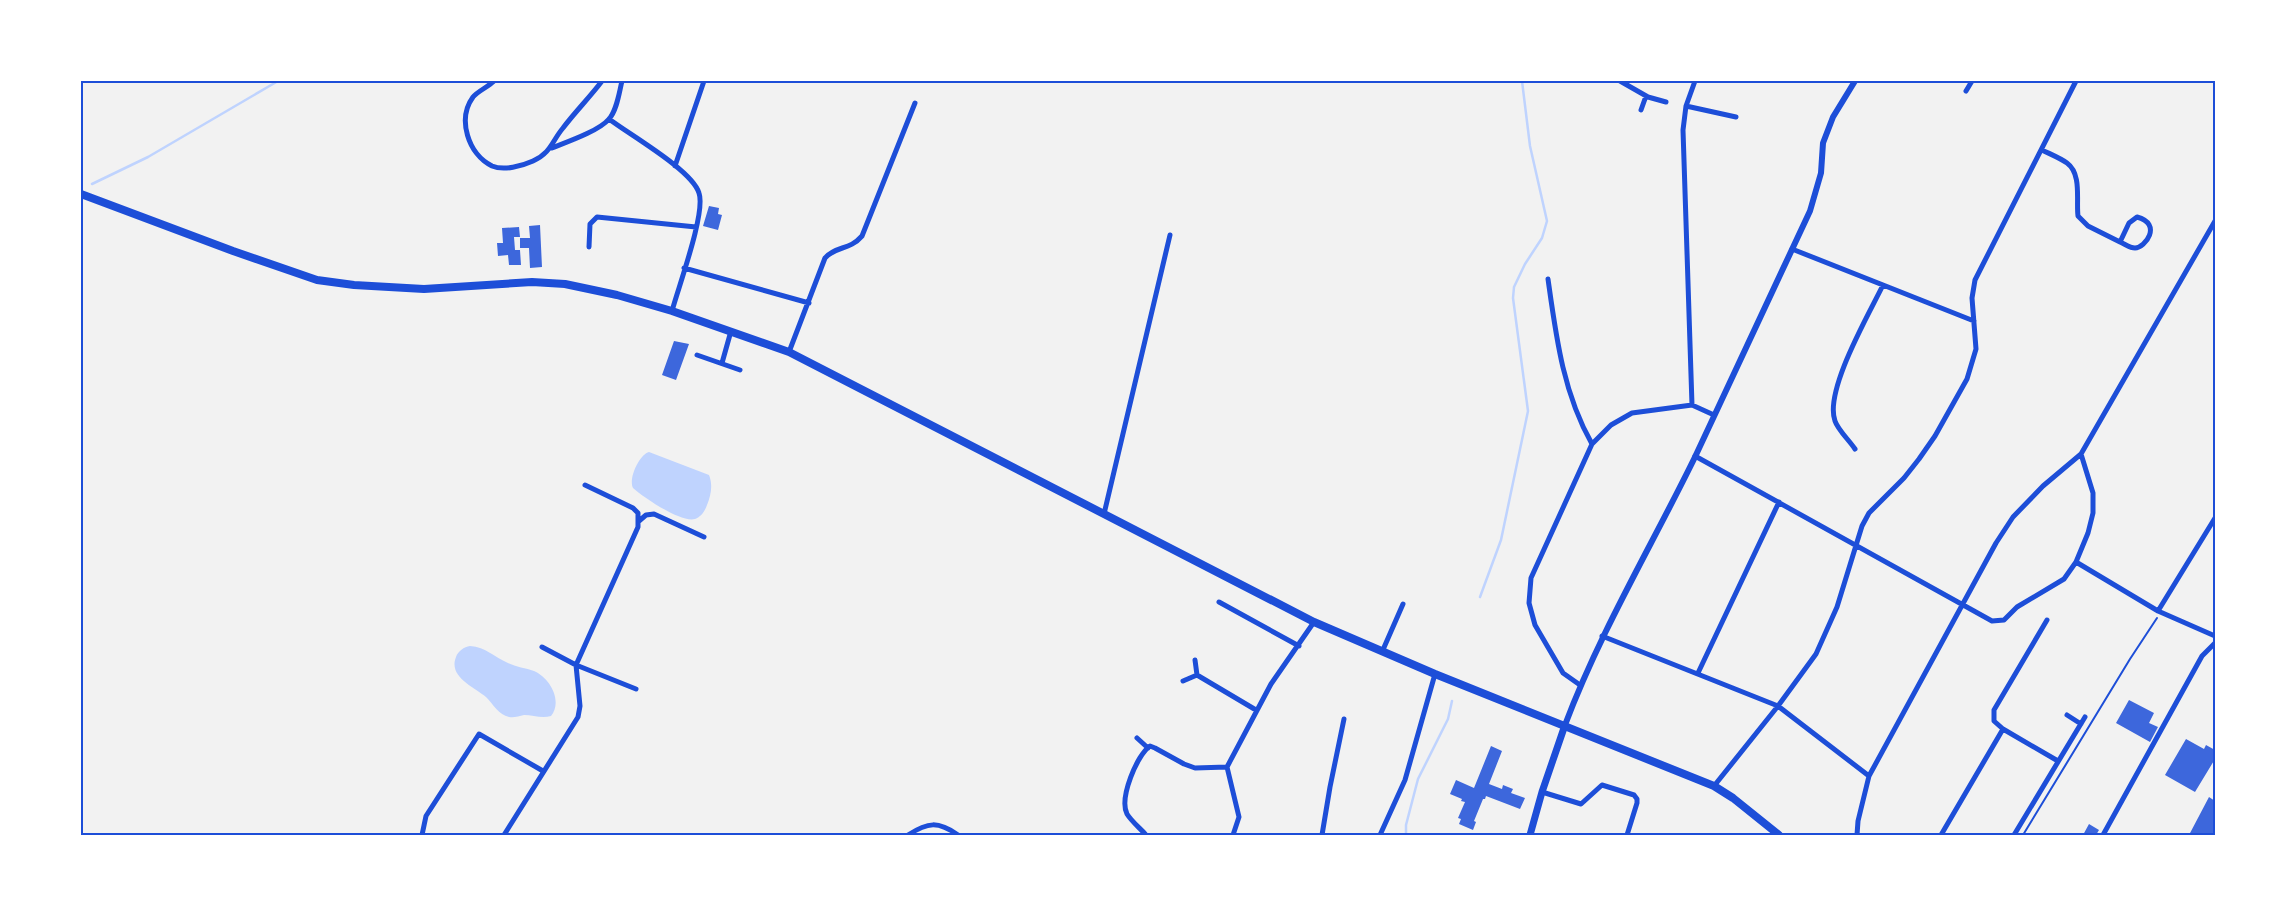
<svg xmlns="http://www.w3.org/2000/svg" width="2296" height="916" font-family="'Roboto Condensed',sans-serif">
	<rect width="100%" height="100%" fill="#f2f2f2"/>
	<!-- water -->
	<path fill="#bfd3fe" d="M 649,452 L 709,475 C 713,485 711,495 707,505 C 705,511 701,517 695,519 C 681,523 643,497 633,488 C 628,478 640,454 649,452 Z
		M 470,646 C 486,647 494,657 508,663 C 516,667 526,668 534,671 C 550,678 563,701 551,716 C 542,719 533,715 524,715 C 519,716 514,718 509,717 C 499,715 493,704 486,697 C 474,687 448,677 456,657 C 458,651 464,647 470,646 Z"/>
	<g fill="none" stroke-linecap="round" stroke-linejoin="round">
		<!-- stream -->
		<path stroke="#bfd3fe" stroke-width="2.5" d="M 92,184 L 148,157 L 278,81
			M 1480,597 L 1501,540 L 1528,411 L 1513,298 L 1514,287 L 1525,264 L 1542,238 L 1547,221 L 1530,146 L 1522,81
			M 1406,835 L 1406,825 L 1418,779 L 1448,719 L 1452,701"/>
	</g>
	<!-- building -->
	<path fill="#3d67dc" d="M 709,206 L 719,208 L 718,214 L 722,215 L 718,230 L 703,226 Z
		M 540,225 L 542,267 L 530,268 L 529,248 L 520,248 L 520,238 L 530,238 L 529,226 Z
		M 519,227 L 520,237 L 514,237 L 515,250 L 520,250 L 521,265 L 509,265 L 508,255 L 498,256 L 497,243 L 503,243 L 502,228 Z
		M 674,341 L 689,344 L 676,380 L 662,375 Z
		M 2129,700 L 2154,713 L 2149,723 L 2158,727 L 2150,742 L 2116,723 Z
		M 2186,739 L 2204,749 L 2206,745 L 2215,750 L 2215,759 L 2195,792 L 2165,775 Z
		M 1491,746 L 1502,751 L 1489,784 L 1502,789 L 1503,785 L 1513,789 L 1511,793 L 1525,798 L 1520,809 L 1486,796 L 1485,799 L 1483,799 L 1474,821 L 1476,822 L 1473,830 L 1459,824 L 1461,819 L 1458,818 L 1465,802 L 1461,801 L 1462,799 L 1450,794 L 1456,780 L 1474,788 Z
		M 2209,797 L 2215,801 L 2215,835 L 2189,835 Z
		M 2089,824 L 2099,830 L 2096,835 L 2083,835 Z"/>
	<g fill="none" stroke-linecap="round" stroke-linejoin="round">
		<!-- path -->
		<path stroke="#1d4ed8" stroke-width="2" d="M 2023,835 L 2130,659 L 2157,618"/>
		<!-- minor -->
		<path stroke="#1d4ed8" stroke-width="5" d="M 494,81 C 488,87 478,91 473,97 C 457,119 468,154 492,166 C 504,171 522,166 533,161 C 551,153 552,141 563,128 C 575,112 590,97 602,81
			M 1620,81 L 1648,97 L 1666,102
			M 1695,81 L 1686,106 L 1683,130 L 1692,405 L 1714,415
			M 1966,91 L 1972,81
			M 1686,106 L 1736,117
			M 1641,110 L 1646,96
			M 609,119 C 630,135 692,170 699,193 C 706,213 678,288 672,311
			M 552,148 C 567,142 599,131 609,119 C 617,110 619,93 622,81
			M 2042,150 C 2050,154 2060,158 2067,163 C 2082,174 2076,200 2078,216 L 2088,226 L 2120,242 L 2129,223 L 2137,217 C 2163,224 2145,248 2135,248 C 2130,248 2125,244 2120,242
			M 675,166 L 704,81
			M 589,247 L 590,224 L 597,217 L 696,227
			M 1792,249 L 1974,321
			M 684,268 L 809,303
			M 1548,279 C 1556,336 1563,393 1592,444
			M 789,352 L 825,258 C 837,245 849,251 862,236 L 915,103
			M 697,355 L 740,370
			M 722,363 L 731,331
			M 1855,449 C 1849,440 1838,430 1835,421 C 1824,391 1869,314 1883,285
			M 1695,456 L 1992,621 L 2004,620 L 2017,607 L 2064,579 L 2076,562 L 2088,533 L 2093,513 L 2093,493 L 2081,454
			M 1104,514 L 1170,235
			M 639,521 L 646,515 L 654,514 L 704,537
			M 2076,562 L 2158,611 L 2215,636
			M 1219,602 L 1299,646
			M 2158,611 L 2215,518
			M 1602,636 L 1778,706 L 1869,776
			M 542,647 L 576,665 L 636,689
			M 1382,652 L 1403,604
			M 1698,673 L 1779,502
			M 1197,675 L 1256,710
			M 1183,681 L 1197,675 L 1195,660
			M 1580,685 L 1563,673 L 1535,625 L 1529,603 L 1531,578 L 1592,444 L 1611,425 L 1632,413 L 1692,405
			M 2067,715 L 2081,724
			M 2003,729 L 1994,721 L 1994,710 L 2047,620
			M 1137,738 L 1148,748
			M 1714,786 L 1778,706 L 1816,654 L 1837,607 L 1862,526 L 1869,513 L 1904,478 L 1919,459 L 1935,436 L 1967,379 L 1976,349 L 1972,298 L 1975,280 L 2076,81
			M 1542,792 L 1581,804 L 1602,785 L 1634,795 L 1637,799 L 1637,803 L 1627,835
			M 422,835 L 426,816 L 479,734 L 543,771
			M 504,835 L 578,717 L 580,706 L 576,665 L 638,527 L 638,513 L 633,508 L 585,485
			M 908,835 C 928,822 938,821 958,835
			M 1146,835 C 1141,829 1132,822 1127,814 C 1119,798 1137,755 1150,746 L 1155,748 L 1184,764 L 1195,768 L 1227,767
			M 1233,835 L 1239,817 L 1227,767 L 1271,684 L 1314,622
			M 1322,835 L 1330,787 L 1344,719
			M 1380,835 L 1405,780 L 1435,674
			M 1857,835 L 1858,821 L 1869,776 L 1996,543 L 2013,517 L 2043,486 L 2081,454 L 2215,221
			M 1941,835 L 2003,729 L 2058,761
			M 2014,835 L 2085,717
			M 2103,835 L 2202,656 L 2215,643"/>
		<!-- tertiary -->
		<path stroke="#1d4ed8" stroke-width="6" d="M 1565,725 C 1600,632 1651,547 1695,457 C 1734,375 1772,293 1810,211 L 1821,173 L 1823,143 L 1833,117 L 1855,81"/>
		<!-- secondary -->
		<path stroke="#1d4ed8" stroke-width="7" d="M 1530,835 L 1542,792 L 1565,725"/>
		<!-- primary -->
		<path stroke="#1d4ed8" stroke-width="8" d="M 81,194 L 233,251 L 317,280 L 354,285 L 424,289 L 532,282 L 565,284 L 617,295 L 672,311 L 789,352 L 1314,622 L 1435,674 L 1714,786 L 1733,798 L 1779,835"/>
	</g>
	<!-- border -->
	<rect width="2296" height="916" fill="none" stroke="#ffffff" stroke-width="165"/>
	<rect x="82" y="82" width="2132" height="752" fill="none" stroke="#1d4ed8" stroke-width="2"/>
</svg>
